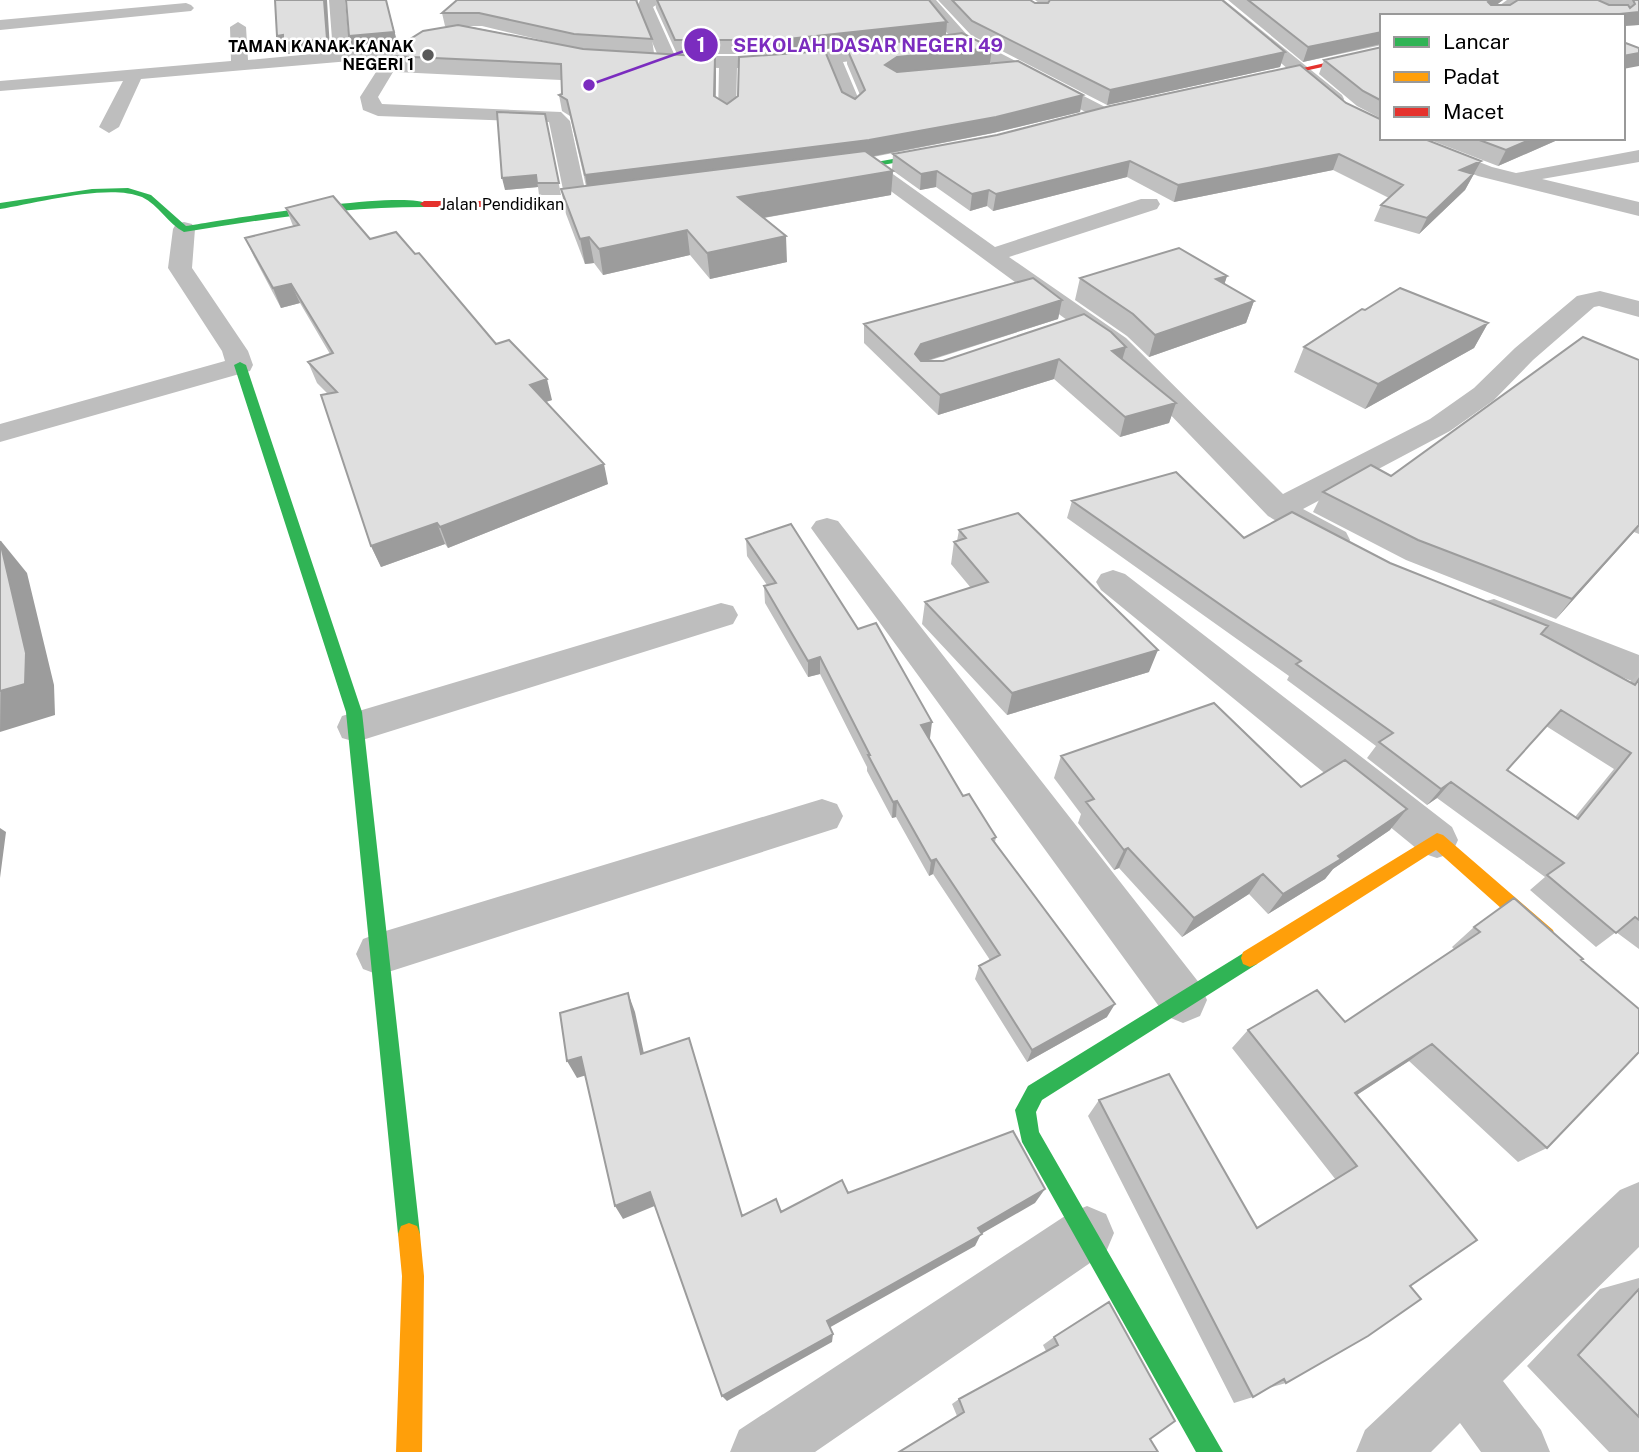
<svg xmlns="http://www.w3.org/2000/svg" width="1639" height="1452" font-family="'Public Sans',sans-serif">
	<rect width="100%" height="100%" fill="#fff"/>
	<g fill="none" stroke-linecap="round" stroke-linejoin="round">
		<!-- street -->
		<path fill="#bebebe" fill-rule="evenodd" d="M 329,0 L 345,0 L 350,51 L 397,47 L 405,52 L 378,97 L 382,104 L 561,112 L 570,121 L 588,204 L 585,209 L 569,209 L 566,204 L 549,122 L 378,116 L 363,110 L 360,97 L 385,58 L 141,79 L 119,127 L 109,133 L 99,127 L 123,81 L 0,91 L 0,81 L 231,61 L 230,27 L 238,22 L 246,27 L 248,60 L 333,52 Z
			M 640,0 L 664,0 L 653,7 L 675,56 L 782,56 L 898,45 L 906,50 L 898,55 L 843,62 L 862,107 L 853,113 L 844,107 L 826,63 L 737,68 L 736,112 L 727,118 L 718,112 L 719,68 L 659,65 L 656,61 L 659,58 L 637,7 Z
			M 920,0 L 936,0 L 969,37 L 1111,110 L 1113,114 L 1104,120 L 1097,118 L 957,45 Z
			M 1207,0 L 1224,0 L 1342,95 L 1344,99 L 1342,103 L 1328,103 Z
			M 1507,0 L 1526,0 L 1504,16 L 1485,16 Z
			M 186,3 L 191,5 L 194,8 L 191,11 L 0,30 L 0,20 Z
			M 1389,138 L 1417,138 L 1492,167 L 1516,173 L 1639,150 L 1639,162 L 1542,179 L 1639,202 L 1639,216 L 1478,176 L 1392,142 Z
			M 869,160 L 876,162 L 995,247 L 1141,199 L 1157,199 L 1160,204 L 1157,209 L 1009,257 L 1126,338 L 1283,494 L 1430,419 L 1474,388 L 1515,348 L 1577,296 L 1600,291 L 1639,301 L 1639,317 L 1599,306 L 1594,307 L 1533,360 L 1494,400 L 1450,431 L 1303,509 L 1346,532 L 1350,540 L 1346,548 L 1334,551 L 1322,548 L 1268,516 L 1108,350 L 862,170 L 859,166 L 862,162 Z
			M 184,222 L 192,224 L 195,229 L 192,268 L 248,351 L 253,365 L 250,371 L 0,442 L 0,424 L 225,361 L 222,351 L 168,268 L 173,229 L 176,224 Z
			M 827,518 L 838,521 L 1200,984 L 1207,1000 L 1200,1016 L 1183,1023 L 1166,1016 L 816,535 L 811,528 L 816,521 Z
			M 1113,570 L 1125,574 L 1452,827 L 1458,840 L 1452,853 L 1437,858 L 1422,853 L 1101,590 L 1096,582 L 1101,574 Z
			M 1494,599 L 1639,655 L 1639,684 L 1482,620 L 1477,611 L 1482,602 Z
			M 721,603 L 733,606 L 738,615 L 733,624 L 356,742 L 342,738 L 337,727 L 342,716 Z
			M 822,799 L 837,804 L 843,816 L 837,828 L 379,975 L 363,969 L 356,954 L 363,939 L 379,933 Z
			M 1639,1182 L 1639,1247 L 1503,1381 L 1541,1430 L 1550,1452 L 1481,1452 L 1460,1423 L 1431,1452 L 1356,1452 L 1365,1430 L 1620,1190 Z
			M 1087,1206 L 1106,1214 L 1114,1233 L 1106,1252 L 815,1452 L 730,1452 L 739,1430 L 1068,1214 Z"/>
		<!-- fast -->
		<path fill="#30b455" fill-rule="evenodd" d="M 943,150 L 947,152 L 946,154 L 830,174 L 826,171 Z
			M 128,188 L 151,195 L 186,226 C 224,220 404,189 428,204 L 424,207 C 343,207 264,219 184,232 C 168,224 159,205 142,197 C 109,183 36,203 0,209 L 0,203 L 92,189 Z
			M 240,362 L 246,365 L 362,712 L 420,1234 L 417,1242 L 409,1245 L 401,1242 L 398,1234 L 346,712 L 234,365 Z
			M 1250,949 L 1257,952 L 1259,958 L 1257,964 L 1042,1100 L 1036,1112 L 1039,1132 L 1223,1452 L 1196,1452 L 1022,1142 L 1015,1110 L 1028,1086 Z"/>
		<!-- slow -->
		<path fill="#ff9f0a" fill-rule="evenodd" d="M 1437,833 L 1443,835 L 1553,930 L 1555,936 L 1553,942 L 1546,944 L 1539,942 L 1436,850 L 1257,964 L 1250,967 L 1243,964 L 1241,958 L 1243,952 Z
			M 409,1223 L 417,1226 L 420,1234 L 424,1276 L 422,1452 L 396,1452 L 402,1276 L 398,1234 L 401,1226 Z"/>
		<!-- jam -->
		<path fill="#e5322d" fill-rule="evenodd" d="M 1382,50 L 1382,54 L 1254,82 L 1250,80 Z
			M 614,196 L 617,197 L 617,201 L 577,207 L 424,207 L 420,204 L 424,201 L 577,201 Z"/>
	</g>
	<!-- wall -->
	<path fill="#c0c0c0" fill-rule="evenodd" d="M 457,0 L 638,0 L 637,2 L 652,39 L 654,53 L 715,57 L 716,72 L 716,97 L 727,104 L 842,92 L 855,99 L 860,95 L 847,64 L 847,49 L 928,38 L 779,54 L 677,54 L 656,8 L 655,0 L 929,0 L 946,36 L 992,48 L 990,63 L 1083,95 L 1080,112 L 993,133 L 873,157 L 893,171 L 891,195 L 764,218 L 787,262 L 710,279 L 690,255 L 603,275 L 594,263 L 585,264 L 566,214 L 561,189 L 586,186 L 570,116 L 562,111 L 559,95 L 562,94 L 561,80 L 396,72 L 391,56 L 450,26 L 445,26 L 442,13 ZM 467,26 L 482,26 L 558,44 Z
		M 938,0 L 1030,0 L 1035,3 L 1039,3 L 1035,0 L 1222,0 L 1285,52 L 1280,67 L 1107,105 L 971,35 Z
		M 1228,0 L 1503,0 L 1496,5 L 1510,5 L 1518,0 L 1639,0 L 1639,25 L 1623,26 L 1623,16 L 1382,16 L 1382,45 L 1303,62 Z
		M 1382,47 L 1382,119 L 1357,106 L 1319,74 L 1324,60 Z
		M 1346,103 L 1382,138 L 1481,161 L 1465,190 L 1419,234 L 1374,221 L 1381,205 L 1389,198 L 1333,170 L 1174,202 L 1127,177 L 993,211 L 987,206 L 970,211 L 936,187 L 920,190 L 892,170 L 893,154 Z
		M 545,114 L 561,195 L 539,195 L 538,187 L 505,190 Z
		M 1425,138 L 1562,138 L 1498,166 Z
		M 286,208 L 370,239 L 496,344 L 552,400 L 546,402 L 608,484 L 448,548 L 445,544 L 381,567 L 371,546 L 328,394 L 317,383 L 308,362 L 330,354 L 300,303 L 281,308 L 254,257 L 245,238 L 293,226 Z
		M 1227,276 L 1224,284 L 1254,301 L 1246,323 L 1149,357 L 1127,336 L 1075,300 L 1080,278 Z
		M 1062,300 L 1058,319 L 928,361 L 1122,359 L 1176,403 L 1169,423 L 1120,437 L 1054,379 L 938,415 L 864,343 L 864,324 Z
		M 1365,310 L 1488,323 L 1474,348 L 1365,409 L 1294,372 L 1304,347 Z
		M 1639,360 L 1639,534 L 1634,532 L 1556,619 L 1406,560 L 1313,512 L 1323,492 L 1391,476 Z
		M 1072,501 L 1244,538 L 1390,563 L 1542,634 L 1630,682 L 1639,673 L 1639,949 L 1616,932 L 1596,947 L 1530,890 L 1545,877 L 1437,798 L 1427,805 L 1367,758 L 1376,746 L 1287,680 L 1289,676 L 1067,518 ZM 1546,726 L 1614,769 L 1575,817 L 1507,770 Z
		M 959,530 L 1149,672 L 1007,715 L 922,624 L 925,602 L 971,588 L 951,564 L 954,542 L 957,541 Z
		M 746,539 L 858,629 L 930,738 L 929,738 L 963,796 L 996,837 L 995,842 L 1107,1017 L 1027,1062 L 975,979 L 979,966 L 990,960 L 933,874 L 929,876 L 896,817 L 892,818 L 867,771 L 867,767 L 820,674 L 808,677 L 765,603 L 764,586 L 767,585 L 747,556 Z
		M 1061,756 L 1301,787 L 1390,830 L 1333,869 L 1325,879 L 1268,914 L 1249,894 L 1182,937 L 1119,868 L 1114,870 L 1078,823 L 1081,814 L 1054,778 Z
		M 1474,927 L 1581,960 L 1547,1148 L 1518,1162 L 1409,1061 L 1357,1095 L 1410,1286 L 1286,1383 L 1268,1388 L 1253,1397 L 1234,1403 L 1088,1116 L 1099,1100 L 1257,1228 L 1336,1180 L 1232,1048 L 1248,1030 L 1345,1022 L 1454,949 L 1452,947 Z
		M 1639,1278 L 1639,1452 L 1609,1452 L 1527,1366 L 1600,1289 Z
		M 1054,1337 L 1150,1439 L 957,1416 L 952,1404 L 959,1399 L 1046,1351 L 1043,1345 Z"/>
	<!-- shaded-wall -->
	<path fill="#9c9c9c" d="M 324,0 L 327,0 L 330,49 L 287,54 L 284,46 L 280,46 L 277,36 L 283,35 Z
		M 386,0 L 397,41 L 352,46 L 349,36 Z
		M 1491,0 L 1503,0 L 1482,16 L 1488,2 Z
		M 1639,12 L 1639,25 L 1623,26 L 1623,16 L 1600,16 Z
		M 947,22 L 946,36 L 779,54 L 778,40 Z
		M 1382,32 L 1381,44 L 1303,62 L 1308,47 Z
		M 992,48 L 990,63 L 896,72 L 885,65 L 897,57 Z
		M 1285,52 L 1280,67 L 1107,105 L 1110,90 Z
		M 1639,53 L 1639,66 L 1623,69 L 1623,56 Z
		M 715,57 L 716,72 L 715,112 L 714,96 Z
		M 1083,95 L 1080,112 L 993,133 L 869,157 L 588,193 L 585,175 Z
		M 1534,138 L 1562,138 L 1498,166 L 1506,150 Z
		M 1339,154 L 1333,170 L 1174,202 L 1178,185 Z
		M 1130,161 L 1127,177 L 993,211 L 996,194 Z
		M 1481,161 L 1465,190 L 1419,234 L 1427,218 L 1460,170 Z
		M 893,171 L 891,195 L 740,222 L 738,197 Z
		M 937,171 L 936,187 L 920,190 L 921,174 Z
		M 536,175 L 538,187 L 505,190 L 502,178 Z
		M 989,190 L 987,206 L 970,211 L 972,194 Z
		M 687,230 L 690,255 L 603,275 L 599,249 Z
		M 786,236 L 787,262 L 710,279 L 707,253 Z
		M 589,237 L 594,263 L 585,264 L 580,239 Z
		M 1227,276 L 1220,298 L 1216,279 Z
		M 291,284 L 300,303 L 281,308 L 273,288 Z
		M 1062,300 L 1058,319 L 919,363 L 915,354 L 921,344 Z
		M 1254,301 L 1246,323 L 1149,357 L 1155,335 Z
		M 1488,323 L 1474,348 L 1365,409 L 1378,384 Z
		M 1126,347 L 1120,367 L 1112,351 Z
		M 1059,359 L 1054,379 L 938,415 L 940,395 Z
		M 547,379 L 552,400 L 536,405 L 530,385 Z
		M 1176,403 L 1169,423 L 1120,437 L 1125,417 Z
		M 604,464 L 608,484 L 448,548 L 440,527 Z
		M 437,523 L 445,544 L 381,567 L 371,546 Z
		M 1639,525 L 1639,526 L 1556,619 L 1572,599 Z
		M 1,541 L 27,573 L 54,685 L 55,715 L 0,732 Z
		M 1158,650 L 1149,672 L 1007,715 L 1012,693 Z
		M 820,657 L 820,674 L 808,677 L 808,661 Z
		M 932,722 L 930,738 L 919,741 L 921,725 Z
		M 1451,782 L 1437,798 L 1427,805 L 1441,789 Z
		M 897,801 L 896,817 L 892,818 L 893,802 Z
		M 1407,809 L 1390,830 L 1333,869 L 1325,879 L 1268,914 L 1283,894 Z
		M 0,828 L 6,832 L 0,878 Z
		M 1128,848 L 1119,868 L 1114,870 L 1124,850 Z
		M 936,859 L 933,874 L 929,876 L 931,861 Z
		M 1263,874 L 1249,894 L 1182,937 L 1194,918 Z
		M 628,993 L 635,1012 L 648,1072 L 641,1054 Z
		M 1115,1004 L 1107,1017 L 1027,1062 L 1032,1050 Z
		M 1432,1044 L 1409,1061 L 1335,1109 L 1355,1093 Z
		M 581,1057 L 590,1074 L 577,1078 L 567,1061 Z
		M 1045,1189 L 1035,1203 L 981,1234 L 975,1246 L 827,1329 L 827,1321 L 978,1228 Z
		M 650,1192 L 657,1205 L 623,1219 L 615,1206 Z
		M 833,1334 L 832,1342 L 727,1401 L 722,1396 Z"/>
	<!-- building -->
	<path fill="#dfdfdf" stroke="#9c9c9c" stroke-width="2" fill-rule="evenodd" d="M 275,0 L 324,0 L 327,39 L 283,43 L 283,35 L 277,36 Z
		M 346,0 L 386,0 L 394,32 L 349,36 Z
		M 457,0 L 636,0 L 652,39 L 574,34 L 479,13 L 442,13 Z
		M 657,0 L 929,0 L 947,22 L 778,40 L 675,40 Z
		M 952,0 L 1030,0 L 1035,3 L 1048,3 L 1050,0 L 1222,0 L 1285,52 L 1110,90 L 972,21 Z
		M 1248,0 L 1491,0 L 1488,2 L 1491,5 L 1510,5 L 1518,0 L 1598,0 L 1609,5 L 1628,5 L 1630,8 L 1635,4 L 1633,0 L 1639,0 L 1639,12 L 1600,16 L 1382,16 L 1382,32 L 1308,47 Z
		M 458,25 L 583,49 L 715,57 L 714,96 L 727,104 L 738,96 L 739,57 L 825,51 L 842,92 L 855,99 L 865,90 L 847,49 L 962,33 L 992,48 L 897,57 L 885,65 L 897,72 L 1018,61 L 1083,95 L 996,117 L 869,140 L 585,175 L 567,100 L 559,95 L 562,94 L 561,64 L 391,56 L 396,48 L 423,31 Z
		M 1623,42 L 1639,48 L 1639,53 L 1623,56 Z
		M 1382,47 L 1382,101 L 1363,91 L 1324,60 Z
		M 1300,65 L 1346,103 L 1382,120 L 1382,138 L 1422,138 L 1481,161 L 1460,170 L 1473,174 L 1427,218 L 1381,205 L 1403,185 L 1339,154 L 1178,185 L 1130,161 L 996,194 L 989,190 L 972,194 L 937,171 L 921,174 L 893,154 L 997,135 L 1110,106 Z
		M 497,112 L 545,114 L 559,183 L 537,183 L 536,175 L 502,178 Z
		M 1474,138 L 1534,138 L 1506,150 Z
		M 865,151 L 893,171 L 738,197 L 786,236 L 707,253 L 687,230 L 599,249 L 589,237 L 580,239 L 561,189 Z
		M 333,196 L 370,239 L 396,232 L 415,254 L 419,253 L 496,344 L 509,340 L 547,379 L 530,385 L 604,464 L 440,527 L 437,523 L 371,546 L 321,395 L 337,392 L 308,362 L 333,353 L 291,284 L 273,288 L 245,238 L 299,225 L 286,208 Z
		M 1179,248 L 1227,276 L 1216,279 L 1254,301 L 1155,335 L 1133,314 L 1080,278 Z
		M 1033,278 L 1062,300 L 921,344 L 915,354 L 921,361 L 943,361 L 1084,314 L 1111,332 L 1126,347 L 1112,351 L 1176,403 L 1125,417 L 1059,359 L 940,395 L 864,324 Z
		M 1400,288 L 1488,323 L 1378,384 L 1304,347 L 1362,309 L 1365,310 Z
		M 1583,337 L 1639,360 L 1639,525 L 1572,599 L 1418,540 L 1323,492 L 1371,465 L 1391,476 Z
		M 1176,472 L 1244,538 L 1292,512 L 1390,563 L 1548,626 L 1541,634 L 1635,685 L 1639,679 L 1639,920 L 1635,917 L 1616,933 L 1547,875 L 1564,863 L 1451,782 L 1441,789 L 1379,742 L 1393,733 L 1296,664 L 1301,661 L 1072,501 ZM 1561,710 L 1631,753 L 1578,819 L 1507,770 Z
		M 1018,513 L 1158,650 L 1012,693 L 925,602 L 988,582 L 954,542 L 966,538 L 959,530 Z
		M 791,524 L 858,629 L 876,623 L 932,722 L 921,725 L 963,796 L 969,794 L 996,837 L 992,839 L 1115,1004 L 1032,1050 L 979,966 L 1000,955 L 936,859 L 931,861 L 897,801 L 893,802 L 868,755 L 870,755 L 820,657 L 808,661 L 764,586 L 776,583 L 746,539 Z
		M 0,541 L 26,653 L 25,684 L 0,691 Z
		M 1214,703 L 1301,787 L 1345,760 L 1407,809 L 1338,856 L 1341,859 L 1283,894 L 1263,874 L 1194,918 L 1128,848 L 1124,850 L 1086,802 L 1094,799 L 1061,756 Z
		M 1514,898 L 1583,959 L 1581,960 L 1639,1009 L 1639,1052 L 1547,1148 L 1432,1044 L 1355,1093 L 1477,1240 L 1410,1286 L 1421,1299 L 1368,1336 L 1286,1383 L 1284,1379 L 1253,1397 L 1099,1100 L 1169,1074 L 1257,1228 L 1357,1166 L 1248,1030 L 1317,990 L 1345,1022 L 1480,932 L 1474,927 Z
		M 628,993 L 641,1054 L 689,1038 L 742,1216 L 776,1199 L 781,1212 L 842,1180 L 848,1193 L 1013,1131 L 1045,1189 L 978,1228 L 982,1234 L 827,1321 L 833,1334 L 722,1396 L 650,1192 L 615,1206 L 581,1057 L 567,1061 L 560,1013 Z
		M 1639,1289 L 1639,1417 L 1578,1355 Z
		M 1109,1302 L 1175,1421 L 1150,1439 L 1158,1452 L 899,1452 L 964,1412 L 959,1399 L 1058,1345 L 1054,1337 Z"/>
	<!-- markers -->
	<circle fill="#595959" stroke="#fff" stroke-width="2.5" cx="428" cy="55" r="7"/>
	<g text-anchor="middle" stroke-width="5" stroke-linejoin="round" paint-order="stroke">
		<!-- far-poi labels -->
		<g font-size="16" font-weight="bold" fill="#000" stroke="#fff" text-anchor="end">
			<text x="414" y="52">TAMAN KANAK-KANAK<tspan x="414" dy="18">NEGERI 1</tspan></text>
		</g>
		<!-- far-street labels -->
		<g font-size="16" fill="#000" stroke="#fff">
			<text x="502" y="210">Jalan Pendidikan</text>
		</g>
	</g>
	<!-- callouts -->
	<path fill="none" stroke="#7b2cbf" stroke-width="2.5" d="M589 85L701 45"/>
	<g fill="#7b2cbf" stroke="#fff" stroke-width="2.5">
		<circle cx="589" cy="85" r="7"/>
		<circle cx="701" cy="45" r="18"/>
	</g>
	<g font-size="21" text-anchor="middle" font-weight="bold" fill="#fff">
		<text x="701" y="52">1</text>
	</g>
	<g font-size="19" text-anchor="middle" font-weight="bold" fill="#7b2cbf" stroke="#fff" stroke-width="5" stroke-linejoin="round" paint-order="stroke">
		<text x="868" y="52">SEKOLAH DASAR NEGERI 49</text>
	</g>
	<!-- legend -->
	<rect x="1380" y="14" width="245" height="126" fill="#ffffff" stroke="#999999" stroke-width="2"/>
	<rect x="1394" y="37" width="35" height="10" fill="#30b455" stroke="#999999" stroke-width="2"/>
	<text x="1443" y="49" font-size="21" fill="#000000">Lancar</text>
	<rect x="1394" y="72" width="35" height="10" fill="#ff9f0a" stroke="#999999" stroke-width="2"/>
	<text x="1443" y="84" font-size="21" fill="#000000">Padat</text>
	<rect x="1394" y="107" width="35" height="10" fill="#e5322d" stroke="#999999" stroke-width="2"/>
	<text x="1443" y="119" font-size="21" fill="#000000">Macet</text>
</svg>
